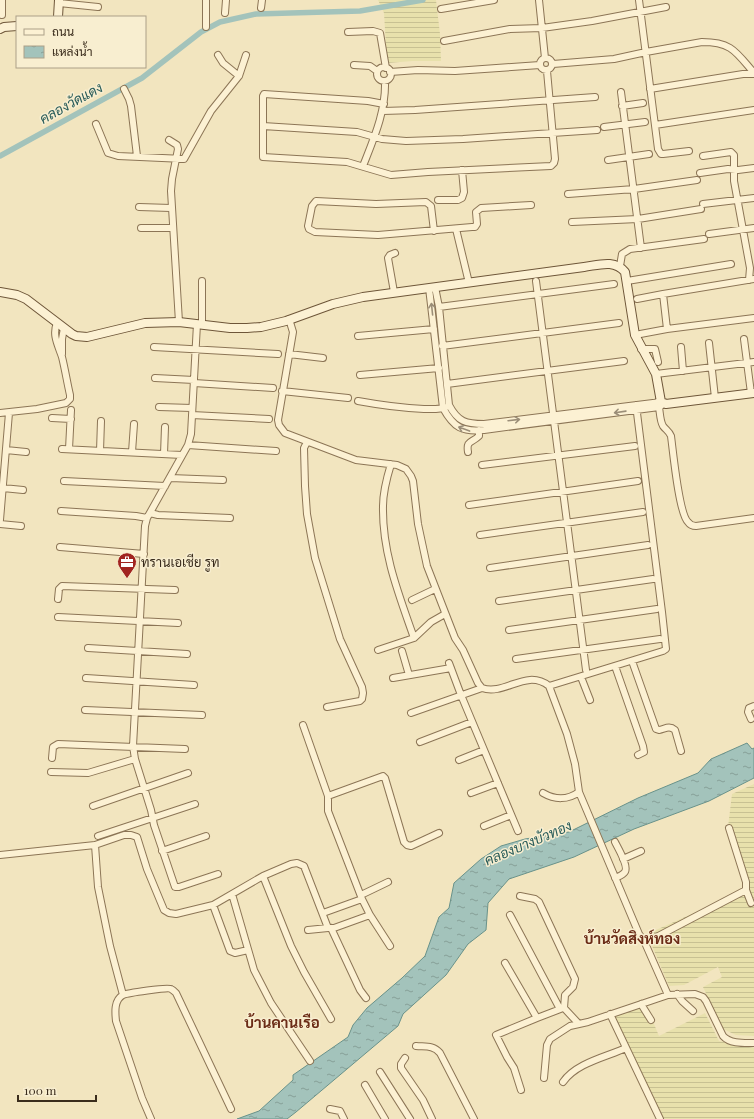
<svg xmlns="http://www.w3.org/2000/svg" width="754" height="1119" font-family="'Playfair Display',Sarabun,serif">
	<defs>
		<pattern id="farmland-rules" width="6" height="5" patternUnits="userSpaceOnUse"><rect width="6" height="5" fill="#e8e1ac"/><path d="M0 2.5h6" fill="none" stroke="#c8c193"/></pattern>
		<pattern id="water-ripples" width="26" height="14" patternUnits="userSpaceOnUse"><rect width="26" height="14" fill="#a3c3bb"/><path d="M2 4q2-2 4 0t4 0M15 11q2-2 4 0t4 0" fill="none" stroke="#869f97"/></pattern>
	</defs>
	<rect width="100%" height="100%" fill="#f2e5bf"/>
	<!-- farmland -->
	<path fill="url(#farmland-rules)" d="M 378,0 L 436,0 L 440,34 L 441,61 L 413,61 L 387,63 L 384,13 Z
		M 754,784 L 754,1036 L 736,1035 L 723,1029 L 703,987 L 722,977 L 718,967 L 684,985 L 669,986 L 647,934 L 750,888 L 728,827 L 732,794 Z
		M 646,1005 L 659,1036 L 705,1013 L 719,1041 L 754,1048 L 754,1119 L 664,1119 L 614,1015 Z"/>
	<!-- water -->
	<path fill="url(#water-ripples)" stroke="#69928a" d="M 747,743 L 752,749 L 754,748 L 754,778 L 709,801 L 634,829 L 574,857 L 509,879 L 488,903 L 486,930 L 468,944 L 446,975 L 403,1014 L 398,1026 L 296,1112 L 287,1119 L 237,1119 L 259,1111 L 293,1080 L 293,1075 L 348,1037 L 353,1025 L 367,1008 L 402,978 L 425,956 L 439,917 L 449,908 L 454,883 L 481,859 L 501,846 L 525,839 L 569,832 L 638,798 L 698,773 L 711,759 Z"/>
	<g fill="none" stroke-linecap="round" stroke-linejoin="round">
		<!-- canal -->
		<path stroke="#a3c3bb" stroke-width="5.5" d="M 0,156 L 142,78 L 201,32 L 220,22 L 256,14 L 360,11 L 423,0"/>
		<defs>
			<path id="street" d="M 206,0 L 206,27
				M 539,0 L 545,58
				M 639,0 L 658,149 L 661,154 L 663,154 L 689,151
				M 59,3 L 98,7
				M 261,8 L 262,0
				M 441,9 L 494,0
				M 225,13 L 226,0
				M 2,15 L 2,0
				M 348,32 L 373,31 L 380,33 L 386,68
				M 444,41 L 510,29 L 542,28 L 592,21 L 666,7
				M 218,55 L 223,63 L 239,76
				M540 64a6 6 0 1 1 12 0a6 6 0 1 1-12 0Z
				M 553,64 L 614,59 L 646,52 L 702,42 C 732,42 736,52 754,73
				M 354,65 L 370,66 L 377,71
				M377 74a7 7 0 1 1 14 0a7 7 0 1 1-14 0Z
				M 390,72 L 418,70 L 455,71 L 540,65
				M 124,89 L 129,99 L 131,106 L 137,156
				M 650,89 L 743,74 L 754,74
				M 621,92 L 641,248
				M 384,104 L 368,101 L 264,94 L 263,96 L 263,157 L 347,162 L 391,175 L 428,172 L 551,166 L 554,163 L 555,159 L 547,71
				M 622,106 L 643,103
				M 383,111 L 415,110 L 595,97
				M 96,124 L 108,153 L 118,156 L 184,159 L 211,111 L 239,76 L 246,55
				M 655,125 L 754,110
				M 263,126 L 357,132 L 382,139 L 406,141 L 463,139 L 597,130
				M 604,127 L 645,122
				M 169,140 L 177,145 L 178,149 L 172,179 L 171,191 L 179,322
				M 703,156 L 731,152 L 734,155 L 734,181 L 750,268 L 749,280
				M 608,160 L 649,154
				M 363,166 C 374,138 386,111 385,81
				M 700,173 L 728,169 L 738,170 L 754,168
				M 568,194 L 634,189 L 697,180
				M 438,200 L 458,200 L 462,198 L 464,192 L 462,170
				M 703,204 L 754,198
				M 139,207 L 171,208
				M 572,222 L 638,219 L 701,209
				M 141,228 L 173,228
				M 456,229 L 469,283
				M 434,231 L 431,206 L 426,202 L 376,204 L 316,201 L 312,206 L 308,226 L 309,229 L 315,232 L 378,235 L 472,227 L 475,227 L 477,224 L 476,212 L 481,208 L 531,205
				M 709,234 L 754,228
				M 620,266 L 622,254 L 630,249 L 704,239
				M 202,281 L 202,324
				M 536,281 L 586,670
				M 627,281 L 731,264
				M 435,287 L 439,307 L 449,405 C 458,422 466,424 484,424 L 661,402
				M 429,288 L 443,408 C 454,428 462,432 484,430 L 659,407 L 657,402
				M 394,292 L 388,258 L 390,255 L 395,253
				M 637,299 L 663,294
				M 439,307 L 614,284
				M 289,319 L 293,332 L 278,420 L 279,425 L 285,433 L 356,460 L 397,465 L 406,469 L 411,476 L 413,481 L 418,524 L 427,566 L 455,638 L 463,650 L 478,683 L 482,688 C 505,696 526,668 549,686 L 567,734 L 575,764 L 579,792 L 639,934 L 645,943 L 668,995
				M 197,324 L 191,434 L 188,445 L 147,518 L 145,526 L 133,746 L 135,759 L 151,810 L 154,825 L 175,887 L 179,887 L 218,874
				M 667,329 L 663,294 L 754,279
				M 635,335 L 667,329 L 754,318
				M 358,336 L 434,329
				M 744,339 L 751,393
				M 709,343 L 715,398
				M 442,346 L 619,323
				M 154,347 L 278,354
				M 681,347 L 683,371
				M 641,349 L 655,349 L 658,362
				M 62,354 L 62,339 L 64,328
				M 289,354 L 323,358
				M 656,374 L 754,362
				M 360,375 L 439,368
				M 155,378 L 194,380
				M 194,383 L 273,388
				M 447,384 L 624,361
				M 282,391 L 348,398
				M 358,401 C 380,405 401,408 424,409 C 431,409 439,410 446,407
				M 661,406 L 659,407 C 660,413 660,421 663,426 C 666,430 669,431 671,436 C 673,451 679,514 688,522 C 690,525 693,526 696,526 L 754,518
				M 159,407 L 192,408
				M 0,413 L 37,409 L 66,403 L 70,399 L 70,395 C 67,382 65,369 62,357 C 58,345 52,335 57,323
				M 192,415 L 269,419
				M 52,418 L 71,419
				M 307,442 L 304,448 L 305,486 L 307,514 L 315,558 L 340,639 L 362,687 L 363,693 L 362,699 L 360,701 L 327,707
				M 188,445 L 276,451
				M 62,449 L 182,455
				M 69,449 L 71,410
				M 6,450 L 26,452
				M 100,451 L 101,421
				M 132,452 L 134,424
				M 468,452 C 466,440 472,443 479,436 L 479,430
				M 164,454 L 165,427
				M 391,464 C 387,477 383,492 383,506 C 382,553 399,595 414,638
				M 482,465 L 635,446
				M 170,478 L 223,480
				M 64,481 L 165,486
				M 3,488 L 23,490
				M 469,505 L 638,481
				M 61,511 L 136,516 L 147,518
				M 150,513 L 158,515 L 230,518
				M 0,520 L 9,413
				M 0,524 L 21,526
				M 480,535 L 643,512
				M 60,547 L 144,554
				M 490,568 L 648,545
				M 58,599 L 59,589 L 62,586 L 175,590
				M 412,600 L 435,589
				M 499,601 L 653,579
				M 58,617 L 178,623
				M 509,630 L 657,609
				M 88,648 L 187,654
				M 378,650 L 414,638 L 431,622 L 445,614
				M 402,651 L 409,675
				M 516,659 L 660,639
				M 632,661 L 656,729 L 659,730 C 665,729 669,725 675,730 L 681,751
				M 449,663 L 461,695 L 518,831
				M 615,666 L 643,746 L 644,752 L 638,755
				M 581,677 L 590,700
				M 86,678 L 194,685
				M 393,678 L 451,668
				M 549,686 L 663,651 L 666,649 L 662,612 L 636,405
				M 85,710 L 202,715
				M 411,713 L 482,688
				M 751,719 L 748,712 L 749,708 L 754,706
				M 303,725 L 328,796 L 328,811 L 362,899 L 323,913
				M 420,742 L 472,722
				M 52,758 L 53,747 L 58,744 L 185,749
				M 459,760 L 484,750
				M 51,772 L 88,773 L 135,759
				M 471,793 L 498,783
				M 543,793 C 555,800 568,800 579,792
				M 328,796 L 383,776 L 385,778 L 404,842 L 407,845 L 411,846 L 439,833
				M 93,806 L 188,773
				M 484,826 L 511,815
				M 98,836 L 195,804
				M 615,842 C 618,848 630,868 624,873 C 622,875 618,877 615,878
				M 95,845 L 98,887 L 110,946 L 123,995
				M 162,851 L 206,836
				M 0,855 L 95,845 L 124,835 L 131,835 L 137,837 L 147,869 L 164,910 L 169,913 L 176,914 L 213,905 L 263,876 L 291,864 L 297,863 L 304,866 L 328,928 L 334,928 L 370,915 L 390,946
				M 623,859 L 641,851
				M 263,876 L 291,946 L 304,972 L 331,1019
				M 746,890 L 751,903
				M 232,894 L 254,970 L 271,1003 L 310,1061
				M 361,895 L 388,882
				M 520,896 L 535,899 L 539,902 L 575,979 L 573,987 L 565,995 L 564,1008 L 578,1023
				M 362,899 L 370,915
				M 213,905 L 230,951 L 235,953 L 248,950
				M 510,915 L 560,1009
				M 331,928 L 360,990 L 366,998
				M 308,930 L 328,928
				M 645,943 L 746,890 L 746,882 L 729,828
				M 505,963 L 537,1018 L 563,1008
				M 677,994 L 682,1001 L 693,1011
				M 641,1004 L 651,1020
				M 610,1014 L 660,1119
				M 416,1046 C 425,1047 433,1045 440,1053 L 474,1119
				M 405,1058 L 401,1064 L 401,1068 L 423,1100 L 432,1119
				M 380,1072 L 410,1119
				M 544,1078 L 547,1045 L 550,1039 L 570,1026 L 588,1022 L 668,995 L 695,994 L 703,997 L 706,1001 L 723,1036 C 730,1044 744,1043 754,1043
				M 563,1082 C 576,1063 606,1057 626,1048
				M 365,1085 L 385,1119
				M 521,1090 L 514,1068 L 507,1057 L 496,1035 L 537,1018
				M 330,1109 L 340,1111 L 344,1119
				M 151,1119 L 142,1098 L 116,1021 C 115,1012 114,1000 123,995 C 127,993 168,987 171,989 C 173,990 174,991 176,993 L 231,1109"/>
			<path id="secondary" d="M 58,17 L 59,0
				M 0,29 L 4,27 L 17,26
				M 0,292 L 17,295 L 26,299 L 72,334 L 76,336 L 87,337 L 145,323 L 179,322 L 230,328 L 247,328 L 261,327 L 286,321 L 333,304 L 363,297 L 584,267 C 599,265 614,259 625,272 L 635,335 L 656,374 L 661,402 L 666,404 L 754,393"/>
		</defs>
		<!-- street casing -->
		<use href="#street" stroke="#8c7556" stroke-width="8"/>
		<!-- secondary casing -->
		<use href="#secondary" stroke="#6e5639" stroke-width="10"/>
		<!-- street -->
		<use href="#street" stroke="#fcf1d3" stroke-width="6"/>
		<!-- secondary -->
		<use href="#secondary" stroke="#fcf1d3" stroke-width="8"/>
	</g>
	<!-- one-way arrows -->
	<defs><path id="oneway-shaft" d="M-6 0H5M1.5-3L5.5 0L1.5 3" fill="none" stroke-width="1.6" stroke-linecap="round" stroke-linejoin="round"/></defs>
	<g stroke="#9b8e78">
		<use href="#oneway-shaft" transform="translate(432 309) rotate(-96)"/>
		<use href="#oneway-shaft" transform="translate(620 412) rotate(172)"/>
		<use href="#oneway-shaft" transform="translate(514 420) rotate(-7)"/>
		<use href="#oneway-shaft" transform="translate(464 429) rotate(-160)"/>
	</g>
	<!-- icons -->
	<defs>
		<symbol id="office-pin" viewBox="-11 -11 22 30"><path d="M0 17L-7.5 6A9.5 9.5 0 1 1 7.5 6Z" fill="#a12420" stroke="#f8eed0"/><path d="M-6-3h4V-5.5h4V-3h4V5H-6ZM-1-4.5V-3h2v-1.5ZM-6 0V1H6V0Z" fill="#fff"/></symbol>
	</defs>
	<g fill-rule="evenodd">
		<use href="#office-pin" x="116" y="551" width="22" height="30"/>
	</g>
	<g text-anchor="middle" stroke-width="3" stroke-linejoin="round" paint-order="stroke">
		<!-- poi labels -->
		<g font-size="13" fill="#3a2c1c" stroke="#f8eed0" text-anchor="start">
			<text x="141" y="567">ทรานเอเชีย รูท</text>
		</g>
		<!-- water labels -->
		<g font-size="14" font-style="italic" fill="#295c5a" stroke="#f8eed0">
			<text transform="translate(71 103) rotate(-29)" y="5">คลองวัดแดง</text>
			<text transform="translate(528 843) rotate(-23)" y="5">คลองบางบัวทอง</text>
		</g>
		<!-- quarter labels -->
		<g font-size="15" font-weight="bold" fill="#6b2c17" stroke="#f8eed0">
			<text x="632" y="944">บ้านวัดสิงห์ทอง</text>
			<text x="282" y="1028">บ้านคานเรือ</text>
		</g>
	</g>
	<!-- legend -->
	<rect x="16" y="16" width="130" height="52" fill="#f8eed0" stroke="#aca088"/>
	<rect x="24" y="29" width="20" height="6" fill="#fcf1d3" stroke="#aca088"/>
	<text x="52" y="36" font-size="12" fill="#3a2c1c">ถนน</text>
	<rect x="24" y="46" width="20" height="12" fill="url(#water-ripples)" stroke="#aca088"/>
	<text x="52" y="56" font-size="12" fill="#3a2c1c">แหล่งน้ำ</text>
	<!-- scale -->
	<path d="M18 1095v6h78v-6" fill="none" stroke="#3a2c1c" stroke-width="2"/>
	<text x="24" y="1095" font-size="12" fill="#3a2c1c" stroke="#f8eed0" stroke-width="3" paint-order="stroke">100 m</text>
</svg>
